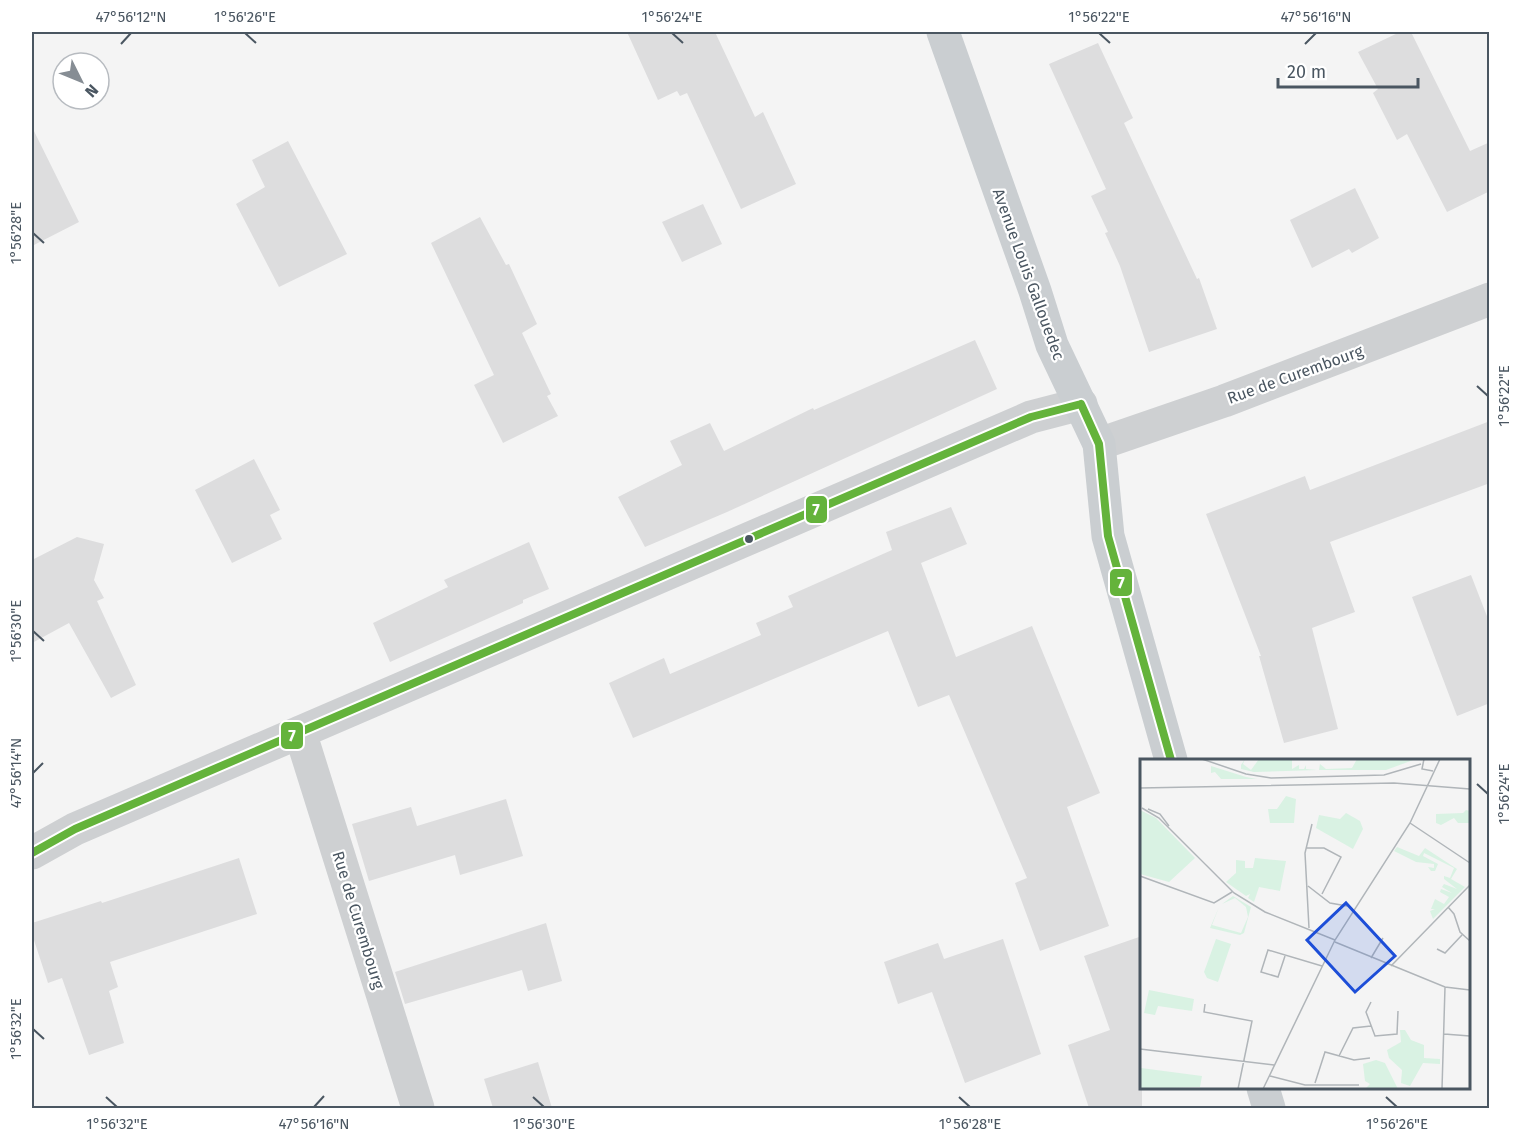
<svg xmlns="http://www.w3.org/2000/svg" width="1521" height="1140" font-family="'Fira Sans',sans-serif">
	<rect width="100%" height="100%" fill="#f4f4f4"/>
	<!-- building -->
	<path fill="#ddddde" d="M 627,32 L 715,32 L 755,117 L 763,112 L 796,184 L 741,209 L 687,93 L 680,96 L 677,91 L 658,100 Z
		M 1400,32 L 1411,32 L 1470,151 L 1490,142 L 1490,191 L 1447,212 L 1407,134 L 1397,140 L 1373,93 L 1378,89 L 1358,52 Z
		M 1098,43 L 1133,118 L 1124,123 L 1197,279 L 1199,278 L 1217,329 L 1149,352 L 1120,266 L 1105,233 L 1108,232 L 1091,196 L 1106,189 L 1049,64 Z
		M 32,127 L 79,222 L 32,246 Z
		M 288,141 L 347,254 L 279,287 L 236,204 L 265,187 L 252,160 Z
		M 1355,188 L 1379,238 L 1352,253 L 1349,249 L 1312,268 L 1290,220 Z
		M 703,204 L 722,244 L 682,262 L 662,222 Z
		M 480,217 L 506,265 L 509,264 L 537,324 L 522,333 L 551,394 L 547,396 L 558,416 L 503,443 L 474,385 L 494,375 L 431,243 Z
		M 975,340 L 997,389 L 727,512 L 645,547 L 618,497 L 682,465 L 670,441 L 710,423 L 724,451 L 813,408 L 814,410 Z
		M 1490,421 L 1490,483 L 1330,542 L 1355,612 L 1312,628 L 1338,729 L 1284,743 L 1259,656 L 1261,656 L 1206,514 L 1305,476 L 1310,490 Z
		M 254,459 L 280,510 L 270,515 L 282,539 L 232,563 L 195,490 Z
		M 951,507 L 967,544 L 921,563 L 956,657 L 1032,626 L 1100,793 L 1067,807 L 1109,926 L 1040,951 L 1015,883 L 1027,878 L 949,695 L 918,707 L 888,631 L 633,738 L 609,683 L 664,658 L 670,674 L 761,635 L 756,623 L 793,607 L 788,596 L 892,550 L 886,532 Z
		M 77,537 L 104,544 L 94,580 L 104,598 L 97,601 L 136,685 L 111,698 L 69,623 L 32,643 L 32,560 Z
		M 529,542 L 549,589 L 523,600 L 523,603 L 390,662 L 373,623 L 448,587 L 444,580 Z
		M 1471,575 L 1490,624 L 1490,703 L 1457,716 L 1412,597 Z
		M 506,799 L 523,856 L 460,875 L 455,855 L 369,881 L 352,824 L 411,807 L 417,826 Z
		M 239,858 L 257,914 L 110,962 L 118,987 L 109,991 L 124,1043 L 89,1055 L 62,978 L 48,983 L 32,934 L 32,923 L 101,901 L 102,903 Z
		M 546,923 L 562,981 L 528,991 L 522,970 L 405,1004 L 395,972 Z
		M 1142,936 L 1142,1108 L 1089,1108 L 1068,1045 L 1110,1030 L 1084,956 Z
		M 1003,939 L 1041,1054 L 965,1083 L 932,992 L 898,1004 L 884,962 L 938,943 L 944,959 Z
		M 538,1062 L 552,1108 L 493,1108 L 484,1079 Z"/>
	<g fill="none" stroke-linecap="round" stroke-linejoin="round">
		<!-- minor -->
		<path stroke="#ced0d2" stroke-width="33" d="M 1099,444 L 1224,401 L 1490,299
			M 300,732 L 418,1108
			M 32,853 L 75,829 L 1031,417 L 1081,404"/>
		<!-- major -->
		<path stroke="#caced1" stroke-width="33" d="M 943,32 L 1035,291 L 1052,345 L 1099,444 L 1108,536 L 1171,760
			M 1263,1088 L 1269,1108"/>
		<defs>
			<path id="bus-1" d="M 1081,404 L 1099,444 L 1108,536 L 1171,760
				M 32,853 L 75,829 L 1031,417 L 1081,404"/>
		</defs>
		<!-- bus-1 casing -->
		<use href="#bus-1" stroke="#fff" stroke-width="12"/>
		<!-- bus-1 -->
		<use href="#bus-1" stroke="#64b33b" stroke-width="8"/>
	</g>
	<!-- ticks -->
	<path fill="none" stroke="#4a5661" stroke-width="2" d="M 245,33 L 256,43M 672,33 L 683,43M 1099,33 L 1110,43M 121,44 L 131,33M 1305,44 L 1316,33M 33,233 L 44,243M 1477,386 L 1488,396M 33,631 L 44,641M 33,773 L 43,763M 1477,784 L 1488,794M 33,1029 L 44,1039M 106,1097 L 117,1107M 533,1097 L 544,1107M 959,1097 L 970,1107M 1386,1097 L 1397,1107M 314,1107 L 324,1096"/>
	<!-- markers -->
	<circle fill="#4a5661" stroke="#fff" stroke-width="2" cx="749" cy="539" r="5"/>
	<g text-anchor="middle" stroke-width="4.5" stroke-linejoin="round" paint-order="stroke">
		<!-- street labels -->
		<g font-size="16" fill="#4a5661" stroke="#fff">
			<text transform="translate(1029 274) rotate(70)" y="6">Avenue Louis Gallouedec</text>
			<text transform="translate(1295 374) rotate(-20)" y="6">Rue de Curembourg</text>
			<text transform="translate(359 920) rotate(73)" y="6">Rue de Curembourg</text>
		</g>
	</g>
	<!-- overview -->
	<g transform="translate(1140 759)">
		<rect width="330" height="330" fill="#f4f4f4"/>
		<path d="M 105,0 L 103,5 L 111,11 L 119,0 L 152,0 L 152,10 L 159,6 L 159,10 L 164,10 L 166,6 L 166,10 L 177,11 L 114,13 L 101,10 L 101,6 ZM 217,0 L 276,0 L 246,11 L 179,11 L 180,5 L 186,10 L 212,9 ZM 71,7 L 106,18 L 117,20 L 81,20 L 75,13 L 71,14 ZM 146,37 L 156,40 L 154,64 L 130,64 L 128,50 L 137,50 ZM 0,51 L 16,59 L 55,99 L 29,123 L 0,115 ZM 326,51 L 330,52 L 330,64 L 318,64 L 314,59 L 301,66 L 296,64 L 296,55 L 323,54 ZM 206,54 L 220,62 L 223,70 L 213,90 L 176,69 L 179,56 L 200,60 ZM 257,88 L 279,97 L 285,89 L 317,110 L 311,120 L 325,128 L 293,160 L 290,152 L 295,150 L 291,150 L 295,140 L 304,145 L 309,138 L 300,133 L 301,130 L 312,134 L 302,128 L 304,125 L 317,130 L 304,120 L 304,117 L 310,119 L 314,109 L 284,94 L 283,97 L 298,105 L 295,112 L 291,112 L 288,108 L 294,109 L 294,105 L 276,103 L 254,92 ZM 115,99 L 146,102 L 140,132 L 119,128 L 114,143 L 108,139 L 110,135 L 106,137 L 86,123 L 96,114 L 96,101 L 105,102 L 105,109 L 113,109 ZM 93,137 L 111,148 L 104,174 L 100,176 L 70,169 L 79,148 L 72,166 L 101,174 L 108,158 L 106,148 L 95,139 L 82,145 ZM 76,180 L 91,185 L 78,223 L 67,219 L 64,213 ZM 9,231 L 54,240 L 52,252 L 18,247 L 15,256 L 4,254 ZM 260,271 L 265,271 L 271,281 L 284,286 L 284,299 L 300,300 L 300,305 L 283,304 L 270,327 L 261,324 L 262,311 L 249,299 L 247,291 L 261,283 ZM 236,301 L 245,304 L 258,330 L 225,330 L 230,325 L 225,322 L 223,305 ZM 0,303 L 1,309 L 62,317 L 60,328 L 0,330 Z" fill="#d9f2e3"/>
		<path fill="none" stroke="#b0b5b9" stroke-width="1.5" d="M 62,0 L 106,15 L 131,19 L 244,16 L 281,5M 284,0 L 282,10 L 293,12M 0,29 L 254,24 L 330,30M 2,49 L 19,59 L 94,134 L 125,153 L 195,181M 8,50 L 20,55 L 29,67M 270,64 L 330,104M 166,89 L 184,89 L 201,98 L 182,135M 0,117 L 74,144 L 92,133M 168,127 L 190,144 L 207,147M 308,148 L 314,155 L 320,173 L 330,182M 169,169 L 165,94 L 172,65M 195,183 L 305,228 L 330,231M 297,190 L 305,194 L 322,176M 145,197 L 138,218 L 121,213 L 128,191 L 182,207M 231,199 L 243,179M 251,207 L 330,126M 231,243 L 226,253 L 235,277 L 257,275 L 258,252M 65,245 L 64,253 L 112,262 L 98,330M 304,275 L 330,277M 0,290 L 134,306M 199,297 L 213,269 L 231,267M 130,317 L 165,326 L 219,326M 175,324 L 185,293 L 214,301 L 230,299M 123,330 L 195,181 L 270,64 L 300,0M 302,330 L 305,228"/>
		<path fill="#1d4ed8" fill-opacity="0.15" stroke="#1d4ed8" stroke-width="3" d="M 206,144 L 255,197 L 215,233 L 167,181 Z"/>
		<rect width="330" height="330" fill="none" stroke="#4a5661" stroke-width="3"/>
	</g>
	<g stroke="#fff" stroke-width="2">
		<rect x="805" y="495" width="23" height="29" rx="6" fill="#64b33b"/>
		<rect x="1109" y="568" width="24" height="29" rx="6" fill="#64b33b"/>
		<rect x="280" y="721" width="24" height="29" rx="6" fill="#64b33b"/>
	</g>
	<g font-size="16" text-anchor="middle" font-weight="bold" fill="#fff">
		<text x="816" y="515">7</text>
		<text x="1121" y="588">7</text>
		<text x="292" y="741">7</text>
	</g>
	<!-- border -->
	<rect width="1521" height="1140" fill="none" stroke="#ffffff" stroke-width="66"/>
	<!-- north arrow -->
	<g transform="translate(81 81) rotate(133)"><circle r="28" fill="#ffffff" stroke="#b7bbc0" stroke-width="1.5"/>
	<path d="M0-4.5L10 22L0 15L-10 22Z" fill="#868d94"/>
	<text y="-9" font-size="16" font-weight="bold" text-anchor="middle" fill="#4a5661">N</text>
	</g>
	<!-- scale -->
	<path d="M1278 78v9h140v-9" fill="none" stroke="#4a5661" stroke-width="3"/>
	<text x="1287" y="78" font-size="18" fill="#4a5661" stroke="#ffffff" stroke-width="4.5" paint-order="stroke">20 m</text>
	<rect x="33" y="33" width="1455" height="1074" fill="none" stroke="#4a5661" stroke-width="2"/>
	<g font-size="15" text-anchor="middle" fill="#4a5661">
		<text x="131" y="22">47°56'12"N</text>
		<text x="245" y="22">1°56'26"E</text>
		<text x="672" y="22">1°56'24"E</text>
		<text x="1099" y="22">1°56'22"E</text>
		<text x="1316" y="22">47°56'16"N</text>
		<text transform="translate(16 233) rotate(-90)" y="5">1°56'28"E</text>
		<text transform="translate(1504 396) rotate(-90)" y="5">1°56'22"E</text>
		<text transform="translate(16 631) rotate(-90)" y="5">1°56'30"E</text>
		<text transform="translate(16 773) rotate(-90)" y="5">47°56'14"N</text>
		<text transform="translate(1504 794) rotate(-90)" y="5">1°56'24"E</text>
		<text transform="translate(16 1029) rotate(-90)" y="5">1°56'32"E</text>
		<text x="117" y="1129">1°56'32"E</text>
		<text x="314" y="1129">47°56'16"N</text>
		<text x="544" y="1129">1°56'30"E</text>
		<text x="970" y="1129">1°56'28"E</text>
		<text x="1397" y="1129">1°56'26"E</text>
	</g>
</svg>
